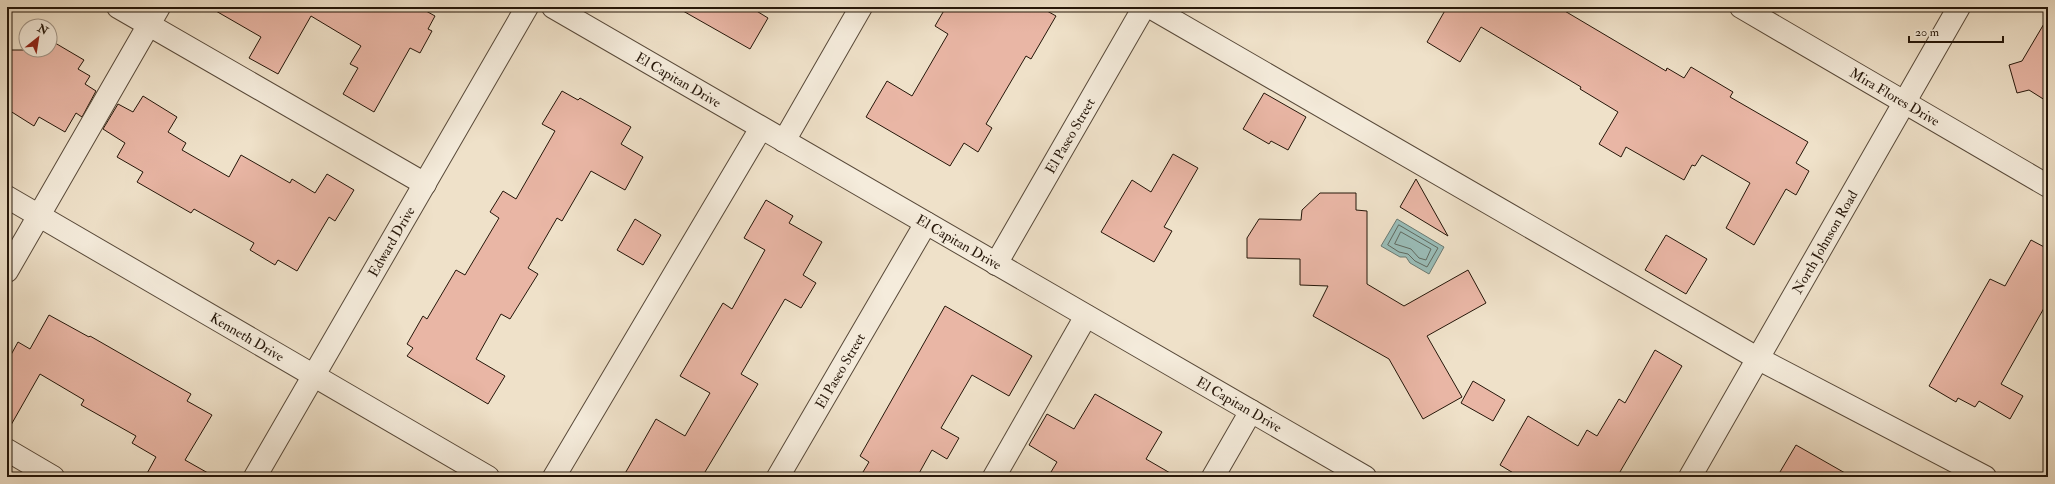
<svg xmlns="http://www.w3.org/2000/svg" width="2055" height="484" font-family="'IM FELL Double Pica',serif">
	<rect width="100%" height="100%" fill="#efe1c9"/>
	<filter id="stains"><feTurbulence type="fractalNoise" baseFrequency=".005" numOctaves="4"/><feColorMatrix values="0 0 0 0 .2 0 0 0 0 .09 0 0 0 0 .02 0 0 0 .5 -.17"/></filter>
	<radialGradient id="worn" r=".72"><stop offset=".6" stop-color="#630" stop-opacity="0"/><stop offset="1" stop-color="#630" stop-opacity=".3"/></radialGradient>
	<!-- water -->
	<path fill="#9abdb8" stroke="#6b7a72" d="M 1397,219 L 1444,247 L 1429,274 L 1410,263 L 1406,257 L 1400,257 L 1381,246 Z"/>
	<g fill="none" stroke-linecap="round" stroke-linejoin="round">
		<!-- shore -->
		<path stroke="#606a60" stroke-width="1" d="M 1399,225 L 1438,248 L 1427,267 L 1415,261 L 1408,254 L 1399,252 L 1388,245 Z
			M 1401,232 L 1431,249 L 1426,260 L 1419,258 L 1411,249 L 1395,244 Z"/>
	</g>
	<!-- building -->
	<path fill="#e9b6a5" stroke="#251609" d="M 209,7 L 419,7 L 435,16 L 428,29 L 432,31 L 420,53 L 410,48 L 374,112 L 343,94 L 358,68 L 350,64 L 361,46 L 311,16 L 278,74 L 249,58 L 261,37 Z
		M 676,7 L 750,7 L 768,18 L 750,49 Z
		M 946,7 L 1040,7 L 1056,16 L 1031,59 L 1026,56 L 986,124 L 992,128 L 978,152 L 964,143 L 950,166 L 866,117 L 887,81 L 912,96 L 948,34 L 935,26 Z
		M 1447,7 L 1558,7 L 1666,71 L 1667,68 L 1684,78 L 1691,67 L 1733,92 L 1730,97 L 1808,142 L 1796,163 L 1809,171 L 1796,195 L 1786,189 L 1754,245 L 1726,228 L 1750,183 L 1702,155 L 1695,166 L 1692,165 L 1684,180 L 1626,147 L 1621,157 L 1599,144 L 1618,112 L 1580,89 L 1581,87 L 1481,27 L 1460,62 L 1427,42 Z
		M 2048,17 L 2048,102 L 2029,90 L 2017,93 L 2009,65 L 2022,61 Z
		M 50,40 L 84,60 L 78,69 L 90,76 L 85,84 L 96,91 L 82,117 L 76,113 L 65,132 L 39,117 L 34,126 L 7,109 L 7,50 L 50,50 Z
		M 562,91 L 578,100 L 580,98 L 631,127 L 621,144 L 643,157 L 625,190 L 591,171 L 562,221 L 557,218 L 528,268 L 538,274 L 510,319 L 501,314 L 476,359 L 505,376 L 488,404 L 407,356 L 413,348 L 407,344 L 423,316 L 427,319 L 456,270 L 465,275 L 499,218 L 490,212 L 503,191 L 516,199 L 555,131 L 542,124 Z
		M 1264,93 L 1306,117 L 1288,150 L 1271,141 L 1269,144 L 1243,129 Z
		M 143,96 L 177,117 L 168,132 L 186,143 L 182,150 L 229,177 L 241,155 L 290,183 L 292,179 L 315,193 L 327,174 L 354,190 L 335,221 L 329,217 L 297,271 L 278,260 L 275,265 L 250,250 L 254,243 L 194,209 L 191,213 L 137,182 L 143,172 L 117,157 L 125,143 L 103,129 L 118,104 L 133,112 Z
		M 1173,154 L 1198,168 L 1164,227 L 1172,231 L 1154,262 L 1101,232 L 1132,180 L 1151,192 Z
		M 1416,179 L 1448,236 L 1400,207 Z
		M 1320,193 L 1356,193 L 1356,210 L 1367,211 L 1367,284 L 1404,306 L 1468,270 L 1486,303 L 1427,336 L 1462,397 L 1423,419 L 1389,359 L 1313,316 L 1328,286 L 1300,285 L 1300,259 L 1247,258 L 1247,238 L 1259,219 L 1301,220 L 1302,210 Z
		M 766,200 L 793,216 L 789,223 L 822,242 L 803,275 L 816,283 L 801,308 L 785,299 L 741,374 L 758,384 L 702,477 L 623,477 L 656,419 L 685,436 L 710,393 L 680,376 L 723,303 L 732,309 L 765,250 L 744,238 Z
		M 635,219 L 661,235 L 643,265 L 617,250 Z
		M 1666,235 L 1707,259 L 1686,294 L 1645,270 Z
		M 2031,240 L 2048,249 L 2048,301 L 2001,384 L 2023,396 L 2010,419 L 1979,401 L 1975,407 L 1958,398 L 1956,402 L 1929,386 L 1990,279 L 2005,286 Z
		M 945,306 L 1032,356 L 1009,396 L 972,375 L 941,428 L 959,438 L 947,459 L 932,450 L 917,477 L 860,477 L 869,462 L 860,456 Z
		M 49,315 L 89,337 L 90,336 L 191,394 L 187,401 L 212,415 L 185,460 L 215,477 L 145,477 L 156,457 L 132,443 L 136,436 L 81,405 L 84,400 L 40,374 L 7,432 L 7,362 L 18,342 L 30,349 Z
		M 1655,350 L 1682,366 L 1617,477 L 1520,477 L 1500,465 L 1528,416 L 1578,446 L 1587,430 L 1597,436 L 1619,399 L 1625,403 Z
		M 1473,381 L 1505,400 L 1493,421 L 1461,403 Z
		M 1095,394 L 1162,432 L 1146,459 L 1177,477 L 1048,477 L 1057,462 L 1029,445 L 1047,414 L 1074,429 Z
		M 1796,445 L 1852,477 L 1777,477 Z"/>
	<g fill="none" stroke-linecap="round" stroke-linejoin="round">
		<defs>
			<g id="minor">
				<path d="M 118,7 L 425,184"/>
				<path id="s1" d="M 553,7 L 1365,477"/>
				<path d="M 1150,7 L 1757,358 L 1985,477"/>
				<path id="s2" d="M 1741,7 L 2048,186"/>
				<path d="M 784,141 L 861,7"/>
				<path id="s3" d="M 7,197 L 488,477"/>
				<path id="s4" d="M 996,264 L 1144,7"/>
				<path d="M 7,271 L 159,7"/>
				<path d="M 7,450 L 53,477"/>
				<path id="s5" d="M 255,477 L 527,7"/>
				<path d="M 554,477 L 761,128"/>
				<path id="s6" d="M 778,477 L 926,223"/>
				<path d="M 994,477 L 1086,316"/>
				<path d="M 1213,477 L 1251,411"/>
				<path id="s7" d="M 1690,477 L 1959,7"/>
			</g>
		</defs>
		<!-- minor casing -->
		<use href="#minor" stroke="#584939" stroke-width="24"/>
		<!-- minor -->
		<use href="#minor" stroke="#f5ecdc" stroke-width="22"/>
	</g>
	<g text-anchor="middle" stroke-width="3.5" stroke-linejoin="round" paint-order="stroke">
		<!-- street labels -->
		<g font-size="14" fill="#251609" stroke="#f5ecdc">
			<text dy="5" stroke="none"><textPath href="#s1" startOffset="145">El Capitan Drive</textPath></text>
			<text dy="5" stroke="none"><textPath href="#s2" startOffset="178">Mira Flores Drive</textPath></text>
			<text dy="5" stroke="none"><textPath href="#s4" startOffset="148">El Paseo Street</textPath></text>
			<text dy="5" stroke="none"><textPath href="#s5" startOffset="272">Edward Drive</textPath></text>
			<text dy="5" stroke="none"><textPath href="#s1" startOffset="469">El Capitan Drive</textPath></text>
			<text dy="5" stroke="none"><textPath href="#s7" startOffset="271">North Johnson Road</textPath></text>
			<text dy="5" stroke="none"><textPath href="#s3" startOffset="278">Kenneth Drive</textPath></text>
			<text dy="5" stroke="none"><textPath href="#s6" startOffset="123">El Paseo Street</textPath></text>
			<text dy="5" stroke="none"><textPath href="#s1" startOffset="793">El Capitan Drive</textPath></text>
		</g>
	</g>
	<!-- margin -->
	<rect width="2055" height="484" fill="none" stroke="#efe1c9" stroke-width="24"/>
	<rect x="8" y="8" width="2039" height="468" fill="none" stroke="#251609" stroke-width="2"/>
	<rect x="12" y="12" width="2031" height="460" fill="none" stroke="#251609"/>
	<!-- north arrow -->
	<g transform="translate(38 38) rotate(30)"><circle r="19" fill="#f5ecdc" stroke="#a29688"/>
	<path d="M0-3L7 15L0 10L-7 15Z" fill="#8f2418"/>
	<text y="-6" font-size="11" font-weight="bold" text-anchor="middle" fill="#251609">N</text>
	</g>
	<!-- scale -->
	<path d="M1909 36v6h94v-6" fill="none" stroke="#251609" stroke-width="2"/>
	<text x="1915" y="36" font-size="12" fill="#251609" stroke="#f5ecdc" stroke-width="3" paint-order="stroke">20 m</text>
	<rect width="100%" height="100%" filter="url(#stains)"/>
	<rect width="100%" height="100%" fill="url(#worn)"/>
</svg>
